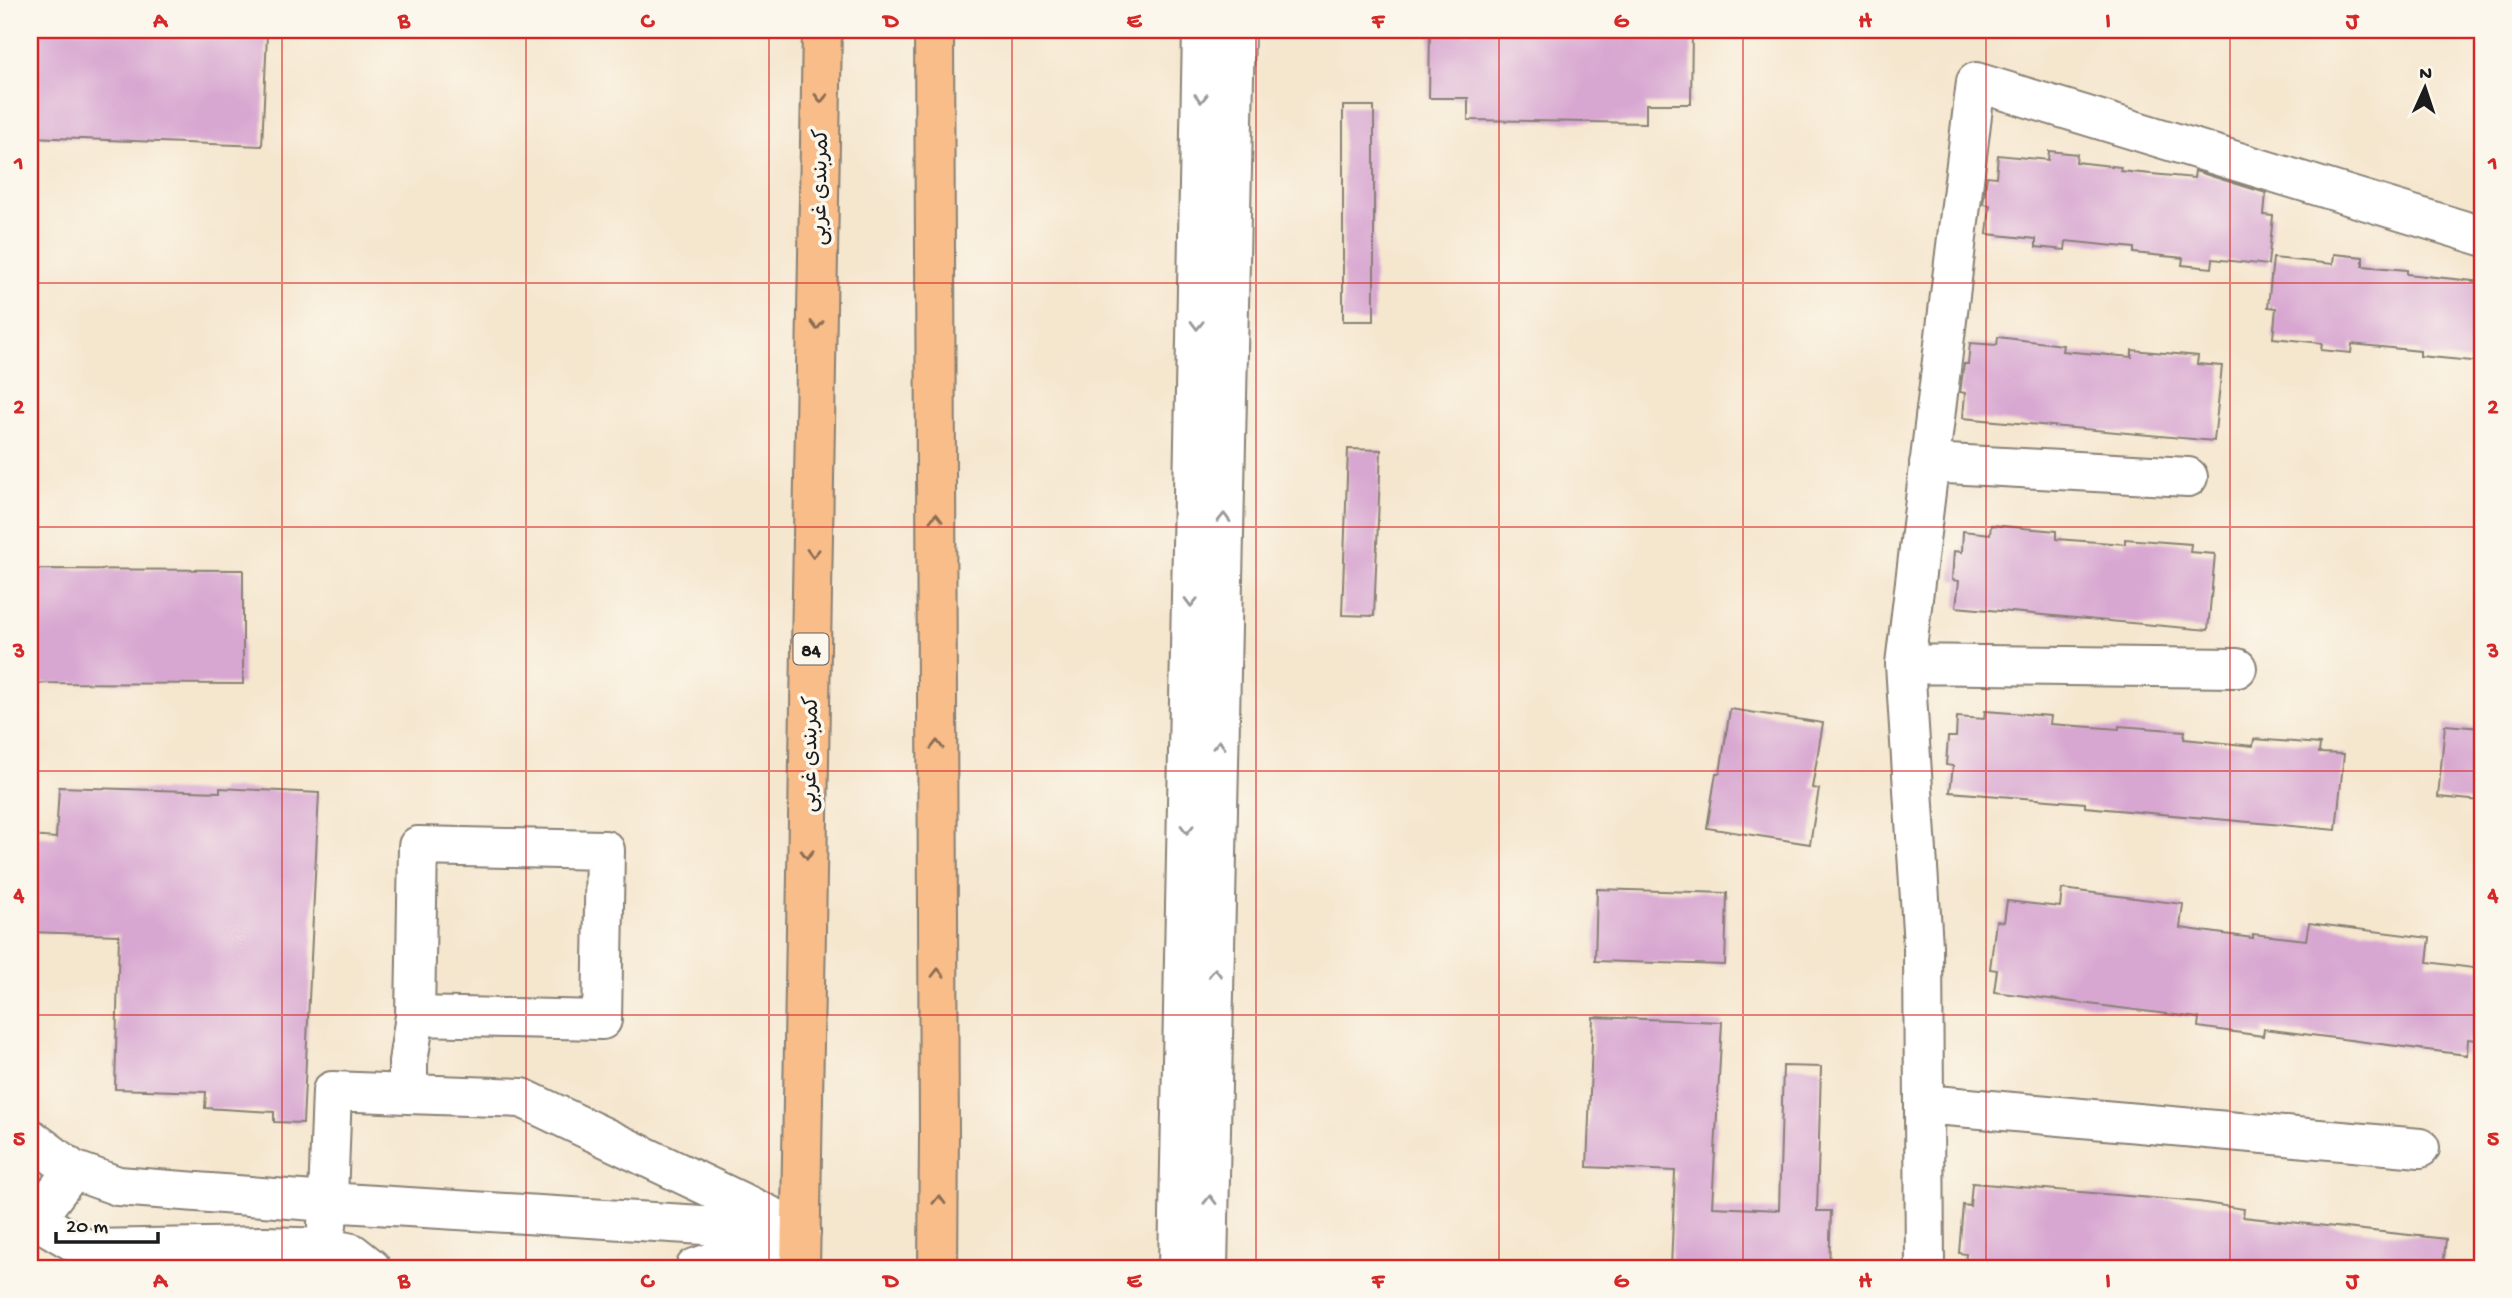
<svg xmlns="http://www.w3.org/2000/svg" width="2512" height="1298" font-family="'Gochi Hand','Playpen Sans Arabic',sans-serif">
	<rect width="100%" height="100%" fill="#fbf7ec"/>
	<filter id="ink" filterUnits="userSpaceOnUse"><feTurbulence type="fractalNoise" baseFrequency=".0143" numOctaves="2"/><feDisplacementMap in="SourceGraphic" scale="14" xChannelSelector="R" yChannelSelector="G"/><feConvolveMatrix kernelMatrix="1 2 1 2 8 2 1 2 1" color-interpolation-filters="sRGB"/></filter>
	<filter id="wash" filterUnits="userSpaceOnUse"><feTurbulence type="fractalNoise" baseFrequency=".00686" numOctaves="4" result="noise"/><feDisplacementMap in="SourceGraphic" scale="28" xChannelSelector="R" yChannelSelector="G"/><feGaussianBlur stdDeviation="1.57" result="paint"/><feColorMatrix in="noise" values="0 0 0 0 0 0 0 0 0 0 0 0 0 0 0 0 0 1.4 0 .05"/><feComposite in="paint" operator="in"/></filter>
	<g filter="url(#wash)">
		<rect width="100%" height="100%" fill="#f5e6ce"/>
		<g id="blocks">
			<!-- building -->
			<path fill="#d8a7d1" d="M 30,30 L 162,30 L 267,34 L 262,146 L 30,137 Z
				M 1470,30 L 1692,30 L 1691,104 L 1646,104 L 1646,123 L 1468,120 L 1468,98 L 1429,98 L 1430,31 L 1470,32 Z
				M 1343,106 L 1374,106 L 1374,321 L 1343,321 Z
				M 2049,151 L 2077,154 L 2076,162 L 2121,167 L 2120,171 L 2194,178 L 2195,171 L 2266,193 L 2264,215 L 2273,216 L 2268,265 L 2213,259 L 2212,268 L 2182,265 L 2183,258 L 2134,253 L 2134,248 L 2066,241 L 2065,250 L 2036,247 L 2036,239 L 1987,234 L 1990,205 L 1983,204 L 1987,176 L 1996,177 L 1998,155 L 2048,160 Z
				M 2334,254 L 2363,257 L 2363,266 L 2407,270 L 2407,274 L 2482,282 L 2482,362 L 2420,356 L 2420,351 L 2352,344 L 2351,353 L 2321,350 L 2322,343 L 2273,338 L 2276,308 L 2268,307 L 2273,258 L 2333,264 Z
				M 1998,337 L 2063,345 L 2062,351 L 2132,357 L 2132,350 L 2198,356 L 2197,364 L 2222,366 L 2214,441 L 1963,418 L 1965,393 L 1960,392 L 1964,364 L 1968,364 L 1970,343 L 1997,345 Z
				M 1348,449 L 1381,450 L 1374,616 L 1342,615 Z
				M 1991,525 L 2056,531 L 2056,539 L 2125,544 L 2125,539 L 2191,544 L 2190,552 L 2215,554 L 2208,630 L 1956,607 L 1959,581 L 1952,580 L 1954,551 L 1962,552 L 1963,531 L 1990,534 Z
				M 30,569 L 243,570 L 243,684 L 30,683 Z
				M 1730,709 L 1823,723 L 1812,788 L 1819,789 L 1810,844 L 1707,828 L 1716,773 L 1720,773 Z
				M 1985,711 L 2051,716 L 2050,724 L 2119,729 L 2119,726 L 2185,731 L 2184,739 L 2253,746 L 2254,739 L 2320,744 L 2319,753 L 2344,754 L 2336,830 L 2085,807 L 2085,803 L 1950,792 L 1953,766 L 1946,765 L 1948,737 L 1956,737 L 1957,717 L 1984,719 Z
				M 2445,725 L 2482,728 L 2482,801 L 2438,797 Z
				M 59,787 L 220,792 L 220,788 L 319,793 L 303,1123 L 274,1122 L 274,1112 L 205,1108 L 206,1092 L 115,1089 L 119,935 L 30,932 L 30,836 L 56,838 Z
				M 1597,889 L 1727,893 L 1725,965 L 1595,961 Z
				M 2062,889 L 2183,904 L 2180,928 L 2253,938 L 2253,934 L 2306,940 L 2309,923 L 2430,938 L 2427,962 L 2481,969 L 2478,995 L 2482,996 L 2482,998 L 2477,1040 L 2468,1039 L 2467,1055 L 2264,1029 L 2263,1036 L 2198,1027 L 2199,1018 L 1994,992 L 1997,970 L 1990,969 L 1996,921 L 2004,922 L 2007,901 L 2060,907 Z
				M 1593,1017 L 1722,1022 L 1712,1207 L 1779,1210 L 1783,1066 L 1821,1067 L 1817,1211 L 1831,1211 L 1829,1268 L 1671,1268 L 1675,1171 L 1587,1167 Z
				M 1972,1183 L 2199,1202 L 2244,1209 L 2243,1217 L 2446,1239 L 2443,1268 L 1965,1268 L 1966,1254 L 1959,1253 L 1963,1205 L 1970,1206 Z"/>
		</g>
	</g>
	<g filter="url(#ink)">
		<use href="#blocks" fill-opacity="0" stroke="#888175" stroke-width="2"/>
		<g fill="none" stroke-linecap="round" stroke-linejoin="round">
			<defs>
				<path id="minor" d="M 1929,463 L 2188,477
					M 1905,664 L 2237,668
					M 418,846 L 605,850 L 602,1020 L 415,1016 Z
					M 408,1094 L 522,1098 L 783,1222
					M 1924,1104 L 2420,1148
					M 30,1138 L 73,1170 L 118,1186 L 327,1202 L 801,1231
					M 30,1216 L 86,1249 L 265,1246 L 327,1248 L 352,1253 L 371,1268
					M 30,1223 L 35,1220 L 73,1170
					M 327,1226 L 332,1091 L 408,1094 L 408,1062 L 415,1016
					M 695,1268 L 786,1236
					M 1178,1268 L 1202,30
					M 1208,1268 L 1235,30
					M 1925,1268 L 1923,946 L 1905,664 L 1976,82 L 2482,236"/>
				<path id="highway" d="M 934,30 L 939,1135 L 938,1268
					M 800,1268 L 822,30"/>
			</defs>
			<!-- minor casing -->
			<use href="#minor" stroke="#888175" stroke-width="42"/>
			<!-- highway casing -->
			<use href="#highway" stroke="#888175" stroke-width="42"/>
			<!-- minor -->
			<use href="#minor" stroke="#fff" stroke-width="38"/>
			<!-- highway -->
			<use href="#highway" stroke="#f8bd89" stroke-width="38"/>
		</g>
		<!-- one-way arrows -->
		<defs><path id="oneway-chevron" d="M-2-3.5L2.5 0L-2 3.5" fill="none" stroke-width="1.6" stroke-linecap="round" stroke-linejoin="round" transform="scale(1.75)"/></defs>
		<g stroke="#8a6c52">
			<use href="#oneway-chevron" transform="translate(821 98) rotate(91)"/>
			<use href="#oneway-chevron" transform="translate(817 325) rotate(91)"/>
			<use href="#oneway-chevron" transform="translate(936 518) rotate(-90)"/>
			<use href="#oneway-chevron" transform="translate(813 553) rotate(91)"/>
			<use href="#oneway-chevron" transform="translate(937 745) rotate(-90)"/>
			<use href="#oneway-chevron" transform="translate(807 854) rotate(91)"/>
			<use href="#oneway-chevron" transform="translate(938 973) rotate(-90)"/>
			<use href="#oneway-chevron" transform="translate(939 1200) rotate(-89)"/>
		</g>
		<g stroke="#999">
			<use href="#oneway-chevron" transform="translate(1201 98) rotate(91)"/>
			<use href="#oneway-chevron" transform="translate(1197 325) rotate(91)"/>
			<use href="#oneway-chevron" transform="translate(1224 518) rotate(-89)"/>
			<use href="#oneway-chevron" transform="translate(1191 602) rotate(91)"/>
			<use href="#oneway-chevron" transform="translate(1219 745) rotate(-89)"/>
			<use href="#oneway-chevron" transform="translate(1187 829) rotate(91)"/>
			<use href="#oneway-chevron" transform="translate(1215 973) rotate(-89)"/>
			<use href="#oneway-chevron" transform="translate(1210 1200) rotate(-89)"/>
		</g>
	</g>
	<!-- grid -->
	<path fill="none" stroke="#d62828" stroke-width="2" stroke-opacity="0.55" d="M 282,30 L 282,1268M 526,30 L 526,1268M 769,30 L 769,1268M 1012,30 L 1012,1268M 1256,30 L 1256,1268M 1499,30 L 1499,1268M 1743,30 L 1743,1268M 1986,30 L 1986,1268M 2230,30 L 2230,1268M 30,283 L 2482,283M 30,527 L 2482,527M 30,771 L 2482,771M 30,1015 L 2482,1015"/>
	<g text-anchor="middle" stroke-width="7" stroke-linejoin="round" paint-order="stroke">
		<!-- shield labels -->
		<rect fill="#fbf7ec" stroke="#5f5e5a" stroke-width="2" x="793.5" y="633.5" width="35" height="31" rx="5"/>
		<g font-size="19" font-weight="bold" fill="#1c1c1c">
			<text x="811" y="656">84</text>
		</g>
		<!-- street labels -->
		<g font-size="21" fill="#1c1c1c" stroke="#fbf7ec">
			<text transform="translate(819 187) rotate(-89)" y="7">کمربندی غربی</text>
			<text transform="translate(809 754) rotate(-89)" y="7">کمربندی غربی</text>
		</g>
	</g>
	<!-- margin -->
	<rect width="2512" height="1298" fill="none" stroke="#fbf7ec" stroke-width="77"/>
	<!-- north arrow -->
	<g transform="translate(2425 88) rotate(3)" stroke="#fbf7ec" stroke-width="5" paint-order="stroke">
	<path d="M0-5L12 26L0 18L-12 26Z" fill="#1c1c1c"/>
	<text y="-10" font-size="19" font-weight="bold" text-anchor="middle" fill="#1c1c1c">N</text>
	</g>
	<!-- scale -->
	<path d="M56 1232v10h102v-10" fill="none" stroke="#1c1c1c" stroke-width="3.5"/>
	<text x="66" y="1232" font-size="21" fill="#1c1c1c" stroke="#fbf7ec" stroke-width="5" paint-order="stroke">20 m</text>
	<rect x="38" y="38" width="2436" height="1222" fill="none" stroke="#d62828" stroke-width="2.5"/>
	<g font-size="23" text-anchor="middle" font-weight="bold" fill="#d62828">
		<text x="160" y="27">A</text>
		<text x="404" y="27">B</text>
		<text x="647" y="27">C</text>
		<text x="891" y="27">D</text>
		<text x="1134" y="27">E</text>
		<text x="1378" y="27">F</text>
		<text x="1621" y="27">G</text>
		<text x="1865" y="27">H</text>
		<text x="2108" y="27">I</text>
		<text x="2352" y="27">J</text>
		<text x="19" y="169">1</text>
		<text x="2493" y="169">1</text>
		<text x="19" y="413">2</text>
		<text x="2493" y="413">2</text>
		<text x="19" y="657">3</text>
		<text x="2493" y="657">3</text>
		<text x="19" y="901">4</text>
		<text x="2493" y="901">4</text>
		<text x="19" y="1145">5</text>
		<text x="2493" y="1145">5</text>
		<text x="160" y="1287">A</text>
		<text x="404" y="1287">B</text>
		<text x="647" y="1287">C</text>
		<text x="891" y="1287">D</text>
		<text x="1134" y="1287">E</text>
		<text x="1378" y="1287">F</text>
		<text x="1621" y="1287">G</text>
		<text x="1865" y="1287">H</text>
		<text x="2108" y="1287">I</text>
		<text x="2352" y="1287">J</text>
	</g>
</svg>
